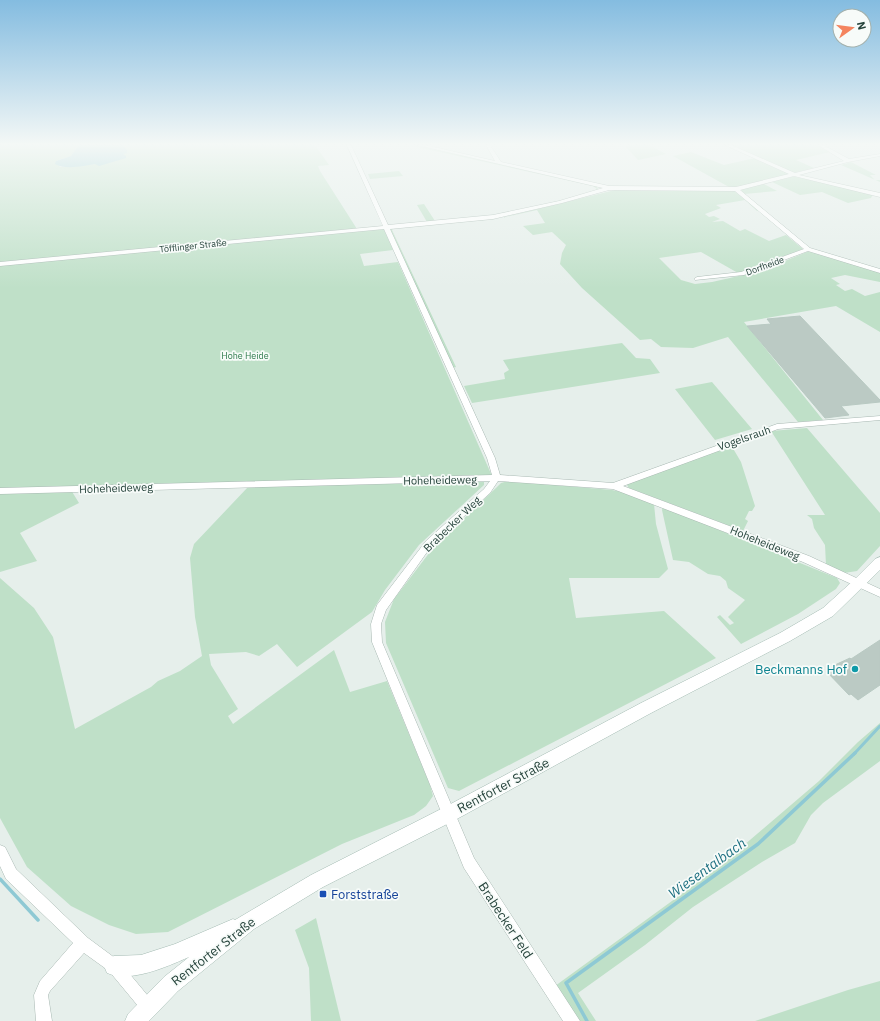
<svg xmlns="http://www.w3.org/2000/svg" width="880" height="1021" font-family="'IBM Plex Sans',sans-serif">
	<rect width="100%" height="100%" fill="#e6efeb"/>
	<!-- green -->
	<path fill="#bfe0c8" d="M 0,145 L 87,145 L 78,146 L 71,156 L 56,161 L 60,167 L 96,164 L 122,154 L 127,150 L 123,145 L 315,145 L 329,165 L 318,166 L 320,171 L 357,229 L 290,237 L 384,229 L 393,250 L 360,254 L 364,266 L 398,262 L 492,476 L 0,491 Z
		M 408,145 L 419,146 L 586,184 L 596,186 L 598,189 L 597,192 L 585,195 L 504,215 L 409,225 L 427,222 L 417,205 L 424,204 L 435,221 L 503,214 L 584,195 L 595,191 L 597,189 L 593,186 Z
		M 632,145 L 649,145 L 666,154 L 638,160 L 625,146 Z
		M 728,145 L 818,145 L 830,152 L 796,160 L 814,168 L 793,173 Z
		M 691,152 L 724,165 L 755,158 L 790,174 L 737,188 L 729,187 L 673,156 Z
		M 851,162 L 876,175 L 870,175 L 875,180 L 880,180 L 880,182 L 841,165 Z
		M 399,171 L 403,176 L 370,179 L 368,174 Z
		M 792,177 L 796,177 L 873,194 L 871,198 L 848,203 L 822,192 L 800,195 L 772,182 Z
		M 764,184 L 777,191 L 744,194 L 741,191 L 742,189 Z
		M 615,190 L 735,191 L 759,210 L 757,211 L 745,200 L 716,205 L 721,208 L 705,214 L 709,217 L 714,216 L 720,219 L 712,222 L 723,221 L 740,231 L 745,229 L 769,241 L 786,235 L 803,249 L 747,271 L 738,273 L 701,252 L 659,258 L 681,280 L 695,284 L 712,282 L 761,271 L 809,251 L 880,273 L 880,282 L 845,275 L 831,278 L 840,284 L 836,285 L 845,291 L 852,289 L 865,296 L 880,292 L 880,332 L 836,306 L 744,322 L 823,420 L 798,422 L 728,337 L 693,348 L 661,347 L 651,339 L 640,340 L 582,288 L 560,264 L 562,253 L 566,245 L 552,232 L 533,235 L 523,226 L 545,223 L 537,210 L 501,218 Z
		M 494,218 L 496,219 L 393,228 L 392,230 L 456,367 L 453,368 L 390,230 L 391,228 Z
		M 622,343 L 636,358 L 650,359 L 660,373 L 472,403 L 464,386 L 505,379 L 504,373 L 509,370 L 503,360 Z
		M 712,382 L 752,429 L 715,440 L 675,389 Z
		M 807,428 L 880,513 L 880,546 L 857,571 L 844,573 L 826,565 L 825,545 L 814,528 L 812,519 L 807,515 L 825,515 L 771,431 Z
		M 731,445 L 741,462 L 755,506 L 752,511 L 749,511 L 745,519 L 748,521 L 743,531 L 629,488 L 627,485 L 627,484 Z
		M 508,481 L 612,490 L 627,493 L 654,504 L 656,524 L 668,569 L 659,578 L 569,578 L 576,618 L 664,611 L 716,658 L 459,791 L 448,788 L 386,643 L 385,622 L 394,599 L 433,548 L 497,487 L 501,483 Z
		M 484,482 L 484,485 L 419,545 L 385,590 L 372,612 L 297,667 L 277,644 L 259,656 L 246,652 L 209,654 L 211,665 L 238,709 L 228,716 L 233,724 L 334,650 L 350,692 L 387,681 L 430,785 L 433,796 L 426,806 L 414,815 L 342,844 L 168,932 L 136,934 L 109,925 L 71,906 L 27,867 L 0,818 L 0,578 L 34,608 L 53,637 L 75,729 L 151,687 L 158,681 L 180,671 L 202,656 L 195,617 L 190,558 L 194,544 L 248,487 Z
		M 71,490 L 79,503 L 20,533 L 37,561 L 0,572 L 0,494 Z
		M 663,507 L 837,578 L 840,583 L 836,589 L 798,614 L 741,644 L 717,617 L 720,615 L 730,625 L 734,623 L 728,617 L 745,600 L 728,588 L 726,581 L 720,576 L 708,574 L 689,562 L 673,560 L 662,510 Z
		M 880,723 L 880,761 L 823,803 L 811,815 L 795,843 L 762,862 L 693,907 L 645,945 L 578,993 L 596,1021 L 578,1021 L 555,986 L 716,869 L 819,781 L 858,742 Z
		M 316,918 L 341,1021 L 311,1021 L 309,968 L 295,930 Z
		M 880,981 L 880,1021 L 755,1021 L 848,990 Z"/>
	<!-- water -->
	<path fill="#8ec9d4" d="M 87,145 L 123,145 L 127,150 L 127,153 L 123,154 L 126,156 L 126,158 L 99,166 L 95,164 C 84,166 65,170 55,164 L 56,161 L 71,156 L 78,146 Z"/>
	<g fill="none" stroke-linecap="round" stroke-linejoin="round">
		<!-- stream-far1 -->
		<path stroke="#8ec9d4" stroke-width="3" d="M 854,754 L 880,726"/>
		<!-- stream -->
		<path stroke="#8ec9d4" stroke-width="3.5" d="M 0,879 L 38,920
			M 587,1021 L 566,983 L 758,844 L 855,753"/>
	</g>
	<!-- building -->
	<path fill="#bbcac4" stroke="#b8c9c2" d="M 800,316 L 880,400 L 880,402 L 841,406 L 849,415 L 825,418 L 747,326 L 771,324 L 767,319 Z
		M 880,640 L 880,685 L 858,700 L 851,694 L 849,695 L 826,671 L 837,664 L 850,658 L 851,659 Z"/>
	<g fill="none" stroke-linecap="round" stroke-linejoin="round">
		<defs>
			<path id="minor" d="M 347,145 L 351,145 L 388,225 L 493,215 L 559,201 L 603,188 L 417,145 L 425,145 L 495,161 L 486,145 L 490,145 L 501,162 L 609,186 L 736,187 L 789,174 L 725,145 L 731,145 L 795,173 L 844,161 L 818,145 L 823,145 L 849,159 L 880,154 L 880,156 L 848,162 L 799,175 L 880,193 L 880,197 L 794,176 L 740,190 L 810,248 L 880,269 L 880,273 L 808,251 L 744,275 L 695,280 L 694,279 L 697,277 L 741,272 L 804,249 L 735,191 L 609,190 L 562,203 L 493,219 L 390,229 L 495,458 L 500,475 L 613,483 L 777,424 L 880,416 L 880,420 L 778,429 L 623,486 L 809,556 L 880,589 L 880,597 L 803,562 L 613,489 L 498,481 L 490,493 L 432,545 L 386,610 L 381,624 L 382,642 L 474,858 L 580,1021 L 563,1021 L 464,868 L 372,642 L 371,624 L 377,605 L 426,541 L 484,489 L 490,481 L 0,494 L 0,488 L 492,475 L 487,458 L 384,229 L 0,266 L 0,262 L 383,226 Z
				M 0,845 L 5,847 L 16,869 L 88,938 L 119,961 L 153,1002 L 156,1007 L 153,1012 L 148,1015 L 143,1012 L 109,971 L 84,953 L 50,991 L 48,995 L 52,1021 L 36,1021 L 34,995 L 40,981 L 73,943 L 6,879 L 0,866 Z"/>
			<path id="secondary" d="M 880,557 L 880,570 L 833,616 L 790,641 L 651,713 L 455,820 L 323,887 L 254,929 L 178,991 L 149,1021 L 125,1021 L 128,1014 L 164,977 L 189,957 C 166,967 131,983 107,973 L 104,966 L 107,959 L 114,956 L 141,955 L 175,944 L 233,919 L 235,920 L 311,875 L 443,808 L 641,703 L 780,633 L 823,608 L 855,579 L 875,559 Z"/>
		</defs>
		<!-- minor casing -->
		<use href="#minor" stroke="#a8b8b2" stroke-width="1"/>
		<!-- secondary casing -->
		<use href="#secondary" stroke="#a4bbb3" stroke-width="1"/>
		<!-- minor -->
		<use href="#minor" fill="#fff" fill-rule="evenodd"/>
		<!-- secondary -->
		<use href="#secondary" fill="#fff" fill-rule="evenodd"/>
	</g>
	<!-- sky -->
	<linearGradient id="sky" x2="0" y2="1"><stop stop-color="#84bce0"/><stop offset="0.5" stop-color="#f4f8f6"/><stop offset="1" stop-color="#f4f8f6" stop-opacity="0"/></linearGradient>
	<rect width="880" height="288" fill="url(#sky)"/>
	<!-- markers -->
	<circle fill="#0f9aa8" stroke="#f7fbf9" stroke-width="1.5" cx="855" cy="669" r="4"/>
	<rect fill="#1a4fb4" stroke="#f7fbf9" stroke-width="1.5" x="319" y="890" width="8" height="8" rx="2"/>
	<g text-anchor="middle" stroke-width="3.5" stroke-linejoin="round" paint-order="stroke">
		<!-- far-street labels -->
		<g font-size="9" fill="#24423a" stroke="#f7fbf9">
			<text transform="translate(193 246) rotate(-6)" y="3">Töfflinger Straße</text>
			<text transform="translate(765 266) rotate(-20)" y="3">Dorfheide</text>
		</g>
		<!-- far-park labels -->
		<g font-size="9" fill="#2d7a4b" stroke="#f7fbf9">
			<text x="245" y="359">Hohe Heide</text>
		</g>
		<!-- street labels -->
		<g font-size="11" fill="#24423a" stroke="#f7fbf9">
			<text transform="translate(744 438) rotate(-19)" y="4">Vogelsrauh</text>
			<text transform="translate(440 480) rotate(-1)" y="4">Hoheheideweg</text>
			<text transform="translate(116 488) rotate(-2)" y="4">Hoheheideweg</text>
			<text transform="translate(452 524) rotate(-44)" y="4">Brabecker Weg</text>
			<text transform="translate(765 543) rotate(22)" y="4">Hoheheideweg</text>
		</g>
		<!-- near-culture labels -->
		<g font-size="13" fill="#0d838f" stroke="#f7fbf9" text-anchor="end">
			<text x="847" y="674">Beckmanns Hof</text>
		</g>
		<!-- near-street labels -->
		<g font-size="13" fill="#24423a" stroke="#f7fbf9">
			<text transform="translate(503 785) rotate(-28)" y="5">Rentforter Straße</text>
			<text transform="translate(506 920) rotate(57)" y="5">Brabecker Feld</text>
			<text transform="translate(213 951) rotate(-38)" y="5">Rentforter Straße</text>
		</g>
		<!-- near-transit labels -->
		<g font-size="13" fill="#164399" stroke="#f7fbf9" text-anchor="start">
			<text x="331" y="899">Forststraße</text>
		</g>
		<!-- near-water labels -->
		<g font-size="14" font-style="italic" fill="#1c6f80" stroke="#f7fbf9">
			<text transform="translate(707 868) rotate(-36)" y="5">Wiesentalbach</text>
		</g>
	</g>
	<!-- north arrow -->
	<g transform="translate(852 28) rotate(76)"><circle r="19" fill="#f7fbf9" stroke="#a3b1ad"/>
	<path d="M0-3L7 15L0 10L-7 15Z" fill="#f4845f"/>
	<text y="-6" font-size="11" font-weight="bold" text-anchor="middle" fill="#24423a">N</text>
	</g>
</svg>
